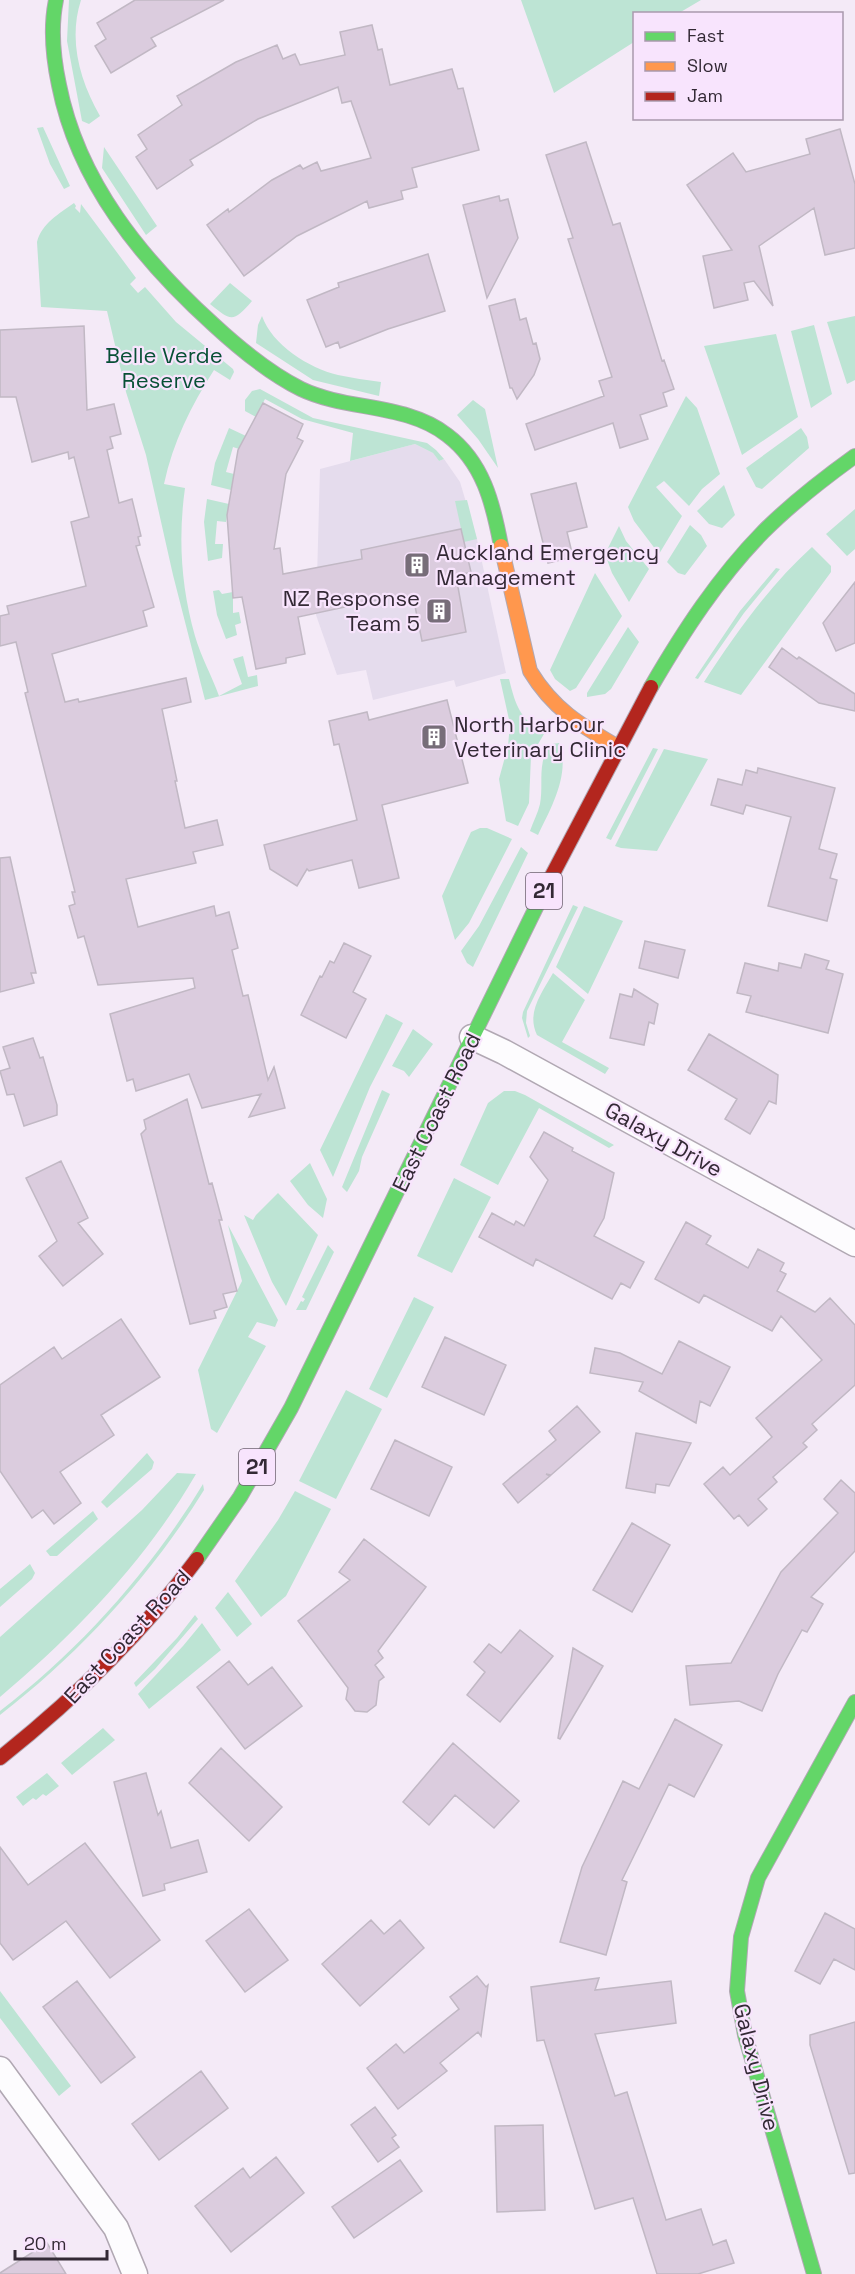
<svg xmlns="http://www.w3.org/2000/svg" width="855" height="2274" font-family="'Space Grotesk',sans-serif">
	<rect width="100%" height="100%" fill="#f4eaf7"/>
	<!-- industrial -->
	<path fill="#e5dced" d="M 415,444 L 433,453 L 439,461 L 444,459 L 460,482 L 477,539 L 506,673 L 456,687 L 454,680 L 373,700 L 366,670 L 337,675 L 316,615 L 320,469 Z"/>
	<!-- green -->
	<path fill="#bde4d4" d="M 69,0 L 81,0 C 68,40 80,81 100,116 L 89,124 L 82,121 L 67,41 Z
		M 521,0 L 701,0 L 679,13 L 634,14 L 634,42 L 554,93 Z
		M 43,127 L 70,186 L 64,189 L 50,164 L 37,128 Z
		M 104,147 L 157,226 L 146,235 L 102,168 Z
		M 74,203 L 76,206 L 75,208 L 80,213 L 81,204 L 136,278 L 130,284 L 138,293 L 145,287 L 176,322 L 233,369 L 234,372 L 230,380 L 214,370 C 191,406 173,442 164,484 L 185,488 C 178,538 181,587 195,636 C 201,657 212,676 219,696 L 242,684 L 233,659 L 243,656 L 248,677 L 257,675 L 258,686 L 205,700 L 173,575 L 146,455 L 126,392 L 107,311 L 41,307 L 37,242 C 42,223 59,214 74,203 Z
		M 230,283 L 252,301 C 233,323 231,321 210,304 Z
		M 262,316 C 272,345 309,368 338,375 C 352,378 367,380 381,382 L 379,396 L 313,380 L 256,343 L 258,325 Z
		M 855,316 L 855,380 L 847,384 L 827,322 Z
		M 814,325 L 832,394 L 811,408 L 791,331 Z
		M 776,334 L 798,417 L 742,455 L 704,346 Z
		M 260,389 L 313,418 L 427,443 L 436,450 L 444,459 L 439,461 L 433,453 L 415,444 L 350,461 L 353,433 L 302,419 L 265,399 L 256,417 L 245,411 L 245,400 L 252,391 Z
		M 686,396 L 697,408 L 720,474 L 702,489 L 689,506 L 664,481 L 656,487 L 682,516 L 659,554 L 634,521 L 628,507 Z
		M 473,400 L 485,409 L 498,468 L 478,439 L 457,415 Z
		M 229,428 L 246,436 L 239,449 L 233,447 L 226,472 L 234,474 L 231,490 L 211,485 L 215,463 Z
		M 801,428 L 807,437 L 809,448 L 762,489 L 756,487 L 746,468 Z
		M 724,485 L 735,515 L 722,528 L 709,524 L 697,511 Z
		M 207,499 L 229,504 L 226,522 L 217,521 L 215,544 L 223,544 L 222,558 L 208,561 L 204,522 Z
		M 467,500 L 477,539 L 464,542 L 455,501 Z
		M 855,509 L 855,549 L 847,556 L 826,534 Z
		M 690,525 L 701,535 L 707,546 L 685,575 L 678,573 L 667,562 Z
		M 619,526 L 626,541 L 649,569 L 629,602 L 612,573 L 605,554 Z
		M 812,547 L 831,566 L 831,572 L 741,695 L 704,682 C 736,633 769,586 812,547 Z
		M 776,568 L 780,569 L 744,613 L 698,679 L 695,678 L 740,611 Z
		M 595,573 L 622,616 L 576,688 L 570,691 L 555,679 L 550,670 Z
		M 219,590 L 222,594 L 233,592 L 233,613 L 239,612 L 241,623 L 235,625 L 237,635 L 226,639 L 217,615 L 213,591 Z
		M 628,627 L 639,642 L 611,689 L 605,694 L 587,697 L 587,693 Z
		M 500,679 L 509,679 C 516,707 520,718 544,734 L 531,756 L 529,803 L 518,826 L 506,821 L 499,779 L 508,746 L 510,724 Z
		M 559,743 C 571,773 551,808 538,835 L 530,831 C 533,822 538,813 540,804 C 544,783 536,761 552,744 Z
		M 653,748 L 658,749 L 611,840 L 606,838 Z
		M 664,749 L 708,759 L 657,851 L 621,848 L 615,846 Z
		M 480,828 L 487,828 L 512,839 L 469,923 L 455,940 L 442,896 L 471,832 Z
		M 521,847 L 528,853 L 473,967 L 467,963 L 461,951 L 479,926 Z
		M 573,905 L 578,907 L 527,1011 L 526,1023 L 530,1036 L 528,1038 L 522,1018 L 523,1012 Z
		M 584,906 L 623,921 L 588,994 L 556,967 Z
		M 553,973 L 585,1000 L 562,1042 L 609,1068 L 605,1074 L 537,1035 C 526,1012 542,993 553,973 Z
		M 386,1014 L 403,1023 L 370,1087 L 333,1177 L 320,1150 Z
		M 413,1029 L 433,1044 L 409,1077 L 404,1071 L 392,1066 Z
		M 382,1090 L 390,1094 L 362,1157 L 359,1171 L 347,1192 L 342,1187 Z
		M 504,1091 L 515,1091 L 525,1095 L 614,1145 L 609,1148 L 539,1108 L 498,1185 L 460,1165 L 488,1103 Z
		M 310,1163 L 327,1199 L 323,1218 L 308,1205 L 290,1181 Z
		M 454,1178 L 491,1197 L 452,1273 L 417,1256 Z
		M 278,1193 L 318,1235 L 286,1306 L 272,1282 L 244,1215 L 253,1220 L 256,1215 Z
		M 228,1225 L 278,1320 L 275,1327 L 257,1322 L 248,1337 L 266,1346 L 217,1433 L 211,1429 L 198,1370 L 242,1281 Z
		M 328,1245 L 334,1252 L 306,1310 L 296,1310 L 301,1301 L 303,1302 L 305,1299 L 302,1297 Z
		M 414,1297 L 434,1307 L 387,1398 L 369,1389 Z
		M 346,1390 L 382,1409 L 336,1499 L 299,1481 Z
		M 147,1453 L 154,1462 L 152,1469 L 107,1508 L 101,1502 Z
		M 177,1473 L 196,1474 C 146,1560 76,1633 0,1697 L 0,1637 L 142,1510 Z
		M 203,1484 L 204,1490 C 150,1577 80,1653 0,1715 L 0,1711 C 80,1650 151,1570 203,1484 Z
		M 295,1491 L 331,1509 L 286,1596 L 261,1617 L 235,1581 L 278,1520 Z
		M 93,1511 L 98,1519 L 57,1556 L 50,1556 L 46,1551 Z
		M 30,1564 L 35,1573 L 32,1579 L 0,1607 L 0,1589 Z
		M 228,1592 L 252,1624 L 237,1637 L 215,1608 Z
		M 195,1615 L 198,1619 L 155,1669 L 136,1687 L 134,1683 L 177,1638 Z
		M 202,1623 L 221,1650 L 149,1709 L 138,1694 L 183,1646 Z
		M 103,1728 L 115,1740 L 72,1775 L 61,1763 Z
		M 47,1773 L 59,1786 L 46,1796 L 43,1794 L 36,1800 L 33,1798 L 23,1806 L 16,1797 Z
		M 0,1991 L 71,2086 L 59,2096 L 0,2018 Z"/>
	<!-- building -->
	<path fill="#dbccde" stroke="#c1b8c4" stroke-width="1.5" d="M 135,0 L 224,0 L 151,38 L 156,46 L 111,73 L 95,46 L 106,39 L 97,23 Z
		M 372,25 L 378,50 L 382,49 L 390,85 L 452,69 L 458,89 L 463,88 L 479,150 L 412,168 L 417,187 L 401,191 L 403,199 L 369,208 L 367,201 L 297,236 L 244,276 L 207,225 L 228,209 L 229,212 L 272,180 L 300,165 L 303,169 L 317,162 L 321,171 L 371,158 L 351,101 L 342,103 L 338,87 L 258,119 L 190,160 L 193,165 L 157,189 L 136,157 L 147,149 L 138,135 L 182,105 L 177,96 L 236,62 L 277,45 L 283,59 L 295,54 L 300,65 L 345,55 L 340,32 Z
		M 840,129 L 855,184 L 855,248 L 825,255 L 814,208 L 759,246 L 773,306 L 754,281 L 744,283 L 748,300 L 714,308 L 703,256 L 732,250 L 687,185 L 733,153 L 746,172 L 810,154 L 806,139 Z
		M 586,142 L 613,225 L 620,223 L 662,361 L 664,360 L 674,389 L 663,393 L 667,406 L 640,415 L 648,439 L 620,448 L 613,423 L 535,450 L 526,424 L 604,396 L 599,381 L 612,377 L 568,239 L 573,238 L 546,155 Z
		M 499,196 L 500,201 L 508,199 L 518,238 L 487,298 L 463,205 Z
		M 428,254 L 445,311 L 388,329 L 340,348 L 338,342 L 326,347 L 307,300 L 339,287 L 338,283 Z
		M 515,299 L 520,320 L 526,318 L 533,344 L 536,343 L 540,359 L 534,375 L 517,399 L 512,388 L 510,388 L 489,306 Z
		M 84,326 L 87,410 L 114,404 L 121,434 L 110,437 L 113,448 L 107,450 L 119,503 L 132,499 L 141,536 L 138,537 L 140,545 L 136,546 L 154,607 L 143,611 L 147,626 L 52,654 L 65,702 L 78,699 L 79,702 L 186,678 L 191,702 L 162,709 L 177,781 L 175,781 L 185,828 L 217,820 L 223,845 L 193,852 L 196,863 L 126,879 L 138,927 L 214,906 L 216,916 L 229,912 L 238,948 L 232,950 L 243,996 L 248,995 L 268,1080 L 274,1067 L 285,1108 L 249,1117 L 261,1094 L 202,1108 L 189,1074 L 136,1091 L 133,1079 L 127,1081 L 110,1014 L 195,988 L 193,978 L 98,985 L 84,936 L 78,938 L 69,906 L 75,904 L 72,892 L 75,892 L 25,693 L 28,692 L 16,642 L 0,646 L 0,616 L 9,614 L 7,606 L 86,586 L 71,522 L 89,517 L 74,457 L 69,459 L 68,452 L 32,462 L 16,397 L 0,397 L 0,330 Z
		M 263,403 L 303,424 L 297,438 L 303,441 L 286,474 L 274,549 L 280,548 L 283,574 L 362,559 L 361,550 L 461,529 L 471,572 L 456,576 L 466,632 L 422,641 L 413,596 L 382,599 L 298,617 L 305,654 L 286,658 L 286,663 L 256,669 L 242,597 L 233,598 L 227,515 L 238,450 Z
		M 576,483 L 587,527 L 567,532 L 573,557 L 548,563 L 531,494 Z
		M 855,582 L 855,643 L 836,651 L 823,623 Z
		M 782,648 L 797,659 L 799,657 L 855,694 L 855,711 L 819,703 L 769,667 Z
		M 447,700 L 468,783 L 382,805 L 399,878 L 359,888 L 352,860 L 309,871 L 307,869 L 297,886 L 270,869 L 264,845 L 357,820 L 339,744 L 334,745 L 329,721 L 367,712 L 369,720 Z
		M 758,768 L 835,788 L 819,849 L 837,854 L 830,878 L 837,880 L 827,921 L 768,906 L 791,817 L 746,805 L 743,814 L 711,805 L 718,779 L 742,785 L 746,770 L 757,773 Z
		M 10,857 L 36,973 L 31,973 L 34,983 L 0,992 L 0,858 Z
		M 645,941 L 685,950 L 678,978 L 639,968 Z
		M 344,943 L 371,956 L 353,992 L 366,999 L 346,1038 L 301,1015 L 320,976 L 322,977 L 330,961 L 334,963 Z
		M 805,954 L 829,961 L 826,969 L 843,974 L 828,1033 L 746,1012 L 751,996 L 737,993 L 745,963 L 778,971 L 779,963 L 801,968 Z
		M 634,989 L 658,1004 L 654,1024 L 649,1022 L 644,1045 L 610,1038 L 620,994 L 632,997 Z
		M 709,1034 L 778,1075 L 776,1104 L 769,1101 L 750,1134 L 725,1119 L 737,1099 L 688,1070 Z
		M 33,1038 L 40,1058 L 43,1057 L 57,1105 L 57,1115 L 24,1126 L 14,1094 L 7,1095 L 0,1071 L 10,1068 L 3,1047 Z
		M 187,1099 L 209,1184 L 212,1183 L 222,1220 L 219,1220 L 237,1291 L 223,1294 L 227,1307 L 214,1311 L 216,1318 L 190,1324 L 141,1134 L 146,1129 L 144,1120 Z
		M 544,1132 L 573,1148 L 572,1151 L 614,1173 L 604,1218 L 594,1236 L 644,1262 L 630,1288 L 621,1283 L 612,1299 L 536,1259 L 533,1266 L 479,1237 L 492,1213 L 514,1225 L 516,1221 L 524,1226 L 548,1180 L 530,1157 Z
		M 61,1161 L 88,1218 L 78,1223 L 103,1254 L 63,1286 L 39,1256 L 57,1241 L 26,1178 Z
		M 686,1222 L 711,1236 L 706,1244 L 748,1268 L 758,1249 L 784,1263 L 780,1271 L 786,1274 L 777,1291 L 815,1312 L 830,1298 L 855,1325 L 855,1385 L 812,1424 L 817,1430 L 803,1443 L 807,1447 L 773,1477 L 777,1482 L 758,1499 L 767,1509 L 748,1526 L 739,1515 L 734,1519 L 704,1484 L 723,1467 L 730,1475 L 772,1437 L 756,1418 L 822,1360 L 781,1316 L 772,1331 L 704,1295 L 699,1303 L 655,1279 Z
		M 121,1319 L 160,1377 L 101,1415 L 114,1435 L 60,1472 L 81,1503 L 54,1524 L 43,1510 L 32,1518 L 0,1471 L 0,1385 L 54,1347 L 62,1359 Z
		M 445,1337 L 506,1365 L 484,1415 L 422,1387 Z
		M 679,1341 L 730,1367 L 710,1406 L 700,1401 L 696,1423 L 639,1391 L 643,1382 L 590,1373 L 595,1348 L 620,1353 L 662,1374 Z
		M 577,1406 L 600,1432 L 551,1475 L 546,1474 L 550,1476 L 518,1503 L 503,1484 L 556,1440 L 549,1431 Z
		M 636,1433 L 691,1443 L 669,1486 L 656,1484 L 655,1493 L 626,1488 Z
		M 395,1440 L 452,1467 L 429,1516 L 371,1489 Z
		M 841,1480 L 855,1493 L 855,1551 L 811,1597 L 823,1604 L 807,1632 L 802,1630 L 778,1674 L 762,1711 L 739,1701 L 690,1705 L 686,1666 L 731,1663 L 781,1572 L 838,1513 L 824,1499 Z
		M 632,1523 L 670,1545 L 632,1612 L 593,1590 Z
		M 364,1539 L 426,1587 L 378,1651 L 383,1658 L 375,1665 L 384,1677 L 379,1681 L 376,1705 L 367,1712 L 355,1711 L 346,1699 L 348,1688 L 298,1621 L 350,1580 L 339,1572 Z
		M 520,1630 L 553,1656 L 500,1722 L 467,1695 L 485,1672 L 474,1662 L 489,1644 L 501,1653 Z
		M 573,1648 L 603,1666 L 560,1739 L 558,1738 Z
		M 229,1661 L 248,1685 L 272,1667 L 302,1706 L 245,1749 L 197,1687 Z
		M 675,1719 L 722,1745 L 694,1797 L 669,1784 L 622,1880 L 627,1882 L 606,1955 L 560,1942 L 582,1867 L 623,1781 L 639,1789 Z
		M 453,1743 L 519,1801 L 494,1828 L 455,1795 L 429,1825 L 403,1802 Z
		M 221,1748 L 282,1807 L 249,1841 L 189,1783 Z
		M 146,1773 L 158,1815 L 161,1811 L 171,1848 L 198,1840 L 207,1872 L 164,1884 L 165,1890 L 143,1896 L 114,1782 Z
		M 85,1843 L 160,1940 L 110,1978 L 66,1921 L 13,1960 L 0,1943 L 0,1847 L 28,1885 Z
		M 249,1909 L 288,1960 L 245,1992 L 206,1941 Z
		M 825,1913 L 855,1929 L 855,1970 L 834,1959 L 820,1984 L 795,1971 Z
		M 371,1920 L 384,1934 L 400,1920 L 424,1948 L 360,2006 L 322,1964 Z
		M 477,1976 L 486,1987 L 488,1985 L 481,2036 L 478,2032 L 440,2063 L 447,2071 L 398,2109 L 367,2068 L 396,2044 L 404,2053 L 459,2009 L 450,1997 Z
		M 599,1978 L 595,1990 L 671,1981 L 676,2023 L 595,2034 L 615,2096 L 627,2092 L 666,2220 L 701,2209 L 713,2245 L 726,2240 L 734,2263 L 698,2274 L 657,2274 L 633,2198 L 595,2209 L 544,2040 L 537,2041 L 531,1987 Z
		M 77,1981 L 135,2057 L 101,2083 L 43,2007 Z
		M 855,2022 L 855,2173 L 849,2174 L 810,2045 L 810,2035 Z
		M 201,2071 L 228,2108 L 159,2160 L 132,2124 Z
		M 375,2107 L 396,2135 L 392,2138 L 399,2147 L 378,2162 L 351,2125 Z
		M 543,2125 L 545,2210 L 497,2212 L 495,2126 Z
		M 276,2157 L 304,2193 L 231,2252 L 195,2206 L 243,2168 L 250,2178 Z
		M 400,2160 L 422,2191 L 354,2238 L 332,2207 Z
		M 47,2243 L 66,2274 L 0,2274 L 0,2273 Z"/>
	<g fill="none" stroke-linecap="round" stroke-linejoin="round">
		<defs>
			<path id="street" d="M 472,1037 L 504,1052 L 855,1244
				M 0,2069 L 116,2228 L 135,2274"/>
			<path id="fast" d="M 56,0 C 50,29 53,57 59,85 C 78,182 142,260 214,325 C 240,349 269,373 301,389 C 347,411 406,403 447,435 C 483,462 493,503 501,546
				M 651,687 C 683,632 718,578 763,532 C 791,504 823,479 855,456
				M 197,1559 L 240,1497 L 291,1408 L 547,885
				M 814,2274 L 745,2035 L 737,1991 L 741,1937 L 758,1878 L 855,1702"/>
			<path id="slow" d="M 501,546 L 530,671 C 553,709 580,725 618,747"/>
			<path id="jam" d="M 547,885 L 651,687
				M 0,1758 C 74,1699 141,1635 197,1559"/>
		</defs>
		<!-- street casing -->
		<use href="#street" stroke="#b1a8b3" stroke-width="27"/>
		<!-- fast casing -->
		<use href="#fast" stroke="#b1a8b3" stroke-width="16"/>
		<!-- slow casing -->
		<use href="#slow" stroke="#b1a8b3" stroke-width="16"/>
		<!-- jam casing -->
		<use href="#jam" stroke="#b1a8b3" stroke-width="16"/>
		<!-- street -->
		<use href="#street" stroke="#fdfcfe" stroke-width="24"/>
		<!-- fast -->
		<use href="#fast" stroke="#63d668" stroke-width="14"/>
		<!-- slow -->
		<use href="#slow" stroke="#ff974d" stroke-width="14"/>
		<!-- jam -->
		<use href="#jam" stroke="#b3261e" stroke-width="14"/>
	</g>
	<!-- icons -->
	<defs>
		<symbol id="building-square" viewBox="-11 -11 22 22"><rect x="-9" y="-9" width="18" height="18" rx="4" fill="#776d79" stroke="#f8e4fd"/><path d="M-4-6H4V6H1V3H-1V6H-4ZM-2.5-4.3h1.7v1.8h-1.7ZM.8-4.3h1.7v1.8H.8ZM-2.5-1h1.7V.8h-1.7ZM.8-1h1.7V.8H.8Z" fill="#fff"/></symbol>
	</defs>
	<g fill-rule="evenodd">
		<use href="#building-square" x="402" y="550" width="30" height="30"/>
		<use href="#building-square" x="424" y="596" width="30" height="30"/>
		<use href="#building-square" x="419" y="722" width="30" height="30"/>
	</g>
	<g text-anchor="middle" stroke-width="4.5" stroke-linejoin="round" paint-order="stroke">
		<!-- shield labels -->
		<g fill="#f8e4fd" stroke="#6e6171" stroke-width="1.5">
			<rect x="526" y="873" width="36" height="36" rx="4.5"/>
			<rect x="239" y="1449" width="36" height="36" rx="4.5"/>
		</g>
		<g font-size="21" font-weight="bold" fill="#332935">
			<text x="544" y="898">21</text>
			<text x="257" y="1474">21</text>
		</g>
		<!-- park labels -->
		<g font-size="22" fill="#075035" stroke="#f8e4fd">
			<text x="164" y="363">Belle Verde<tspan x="164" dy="25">Reserve</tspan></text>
		</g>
		<!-- poi labels -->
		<g font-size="22" fill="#332935" stroke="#f8e4fd" text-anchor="start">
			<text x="436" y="560">Auckland Emergency<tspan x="436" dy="25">Management</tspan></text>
			<text x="420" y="606" text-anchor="end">NZ Response<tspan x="420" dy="25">Team 5</tspan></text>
			<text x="454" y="732">North Harbour<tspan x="454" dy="25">Veterinary Clinic</tspan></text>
		</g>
		<!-- street labels -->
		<g font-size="22" fill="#332935" stroke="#f8e4fd">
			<text transform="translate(436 1112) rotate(-64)" y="8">East Coast Road</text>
			<text transform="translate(664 1139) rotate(29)" y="8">Galaxy Drive</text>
			<text transform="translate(127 1636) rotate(-47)" y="8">East Coast Road</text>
			<text transform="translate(757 2067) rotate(76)" y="8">Galaxy Drive</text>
		</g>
	</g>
	<!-- legend -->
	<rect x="633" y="12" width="210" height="108" fill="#f8e4fd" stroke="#a999ad" stroke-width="1.5"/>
	<rect x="645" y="32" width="30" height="9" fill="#63d668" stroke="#a999ad" stroke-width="1.5"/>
	<text x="687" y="42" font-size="18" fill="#332935">Fast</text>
	<rect x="645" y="62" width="30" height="9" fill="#ff974d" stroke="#a999ad" stroke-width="1.5"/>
	<text x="687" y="72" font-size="18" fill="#332935">Slow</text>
	<rect x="645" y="92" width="30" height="9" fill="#b3261e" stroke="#a999ad" stroke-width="1.5"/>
	<text x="687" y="102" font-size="18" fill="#332935">Jam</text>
	<!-- scale -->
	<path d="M15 2250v9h92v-9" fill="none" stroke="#332935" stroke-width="3"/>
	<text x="24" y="2250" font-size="18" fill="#332935" stroke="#f8e4fd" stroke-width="4.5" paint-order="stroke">20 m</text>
</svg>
